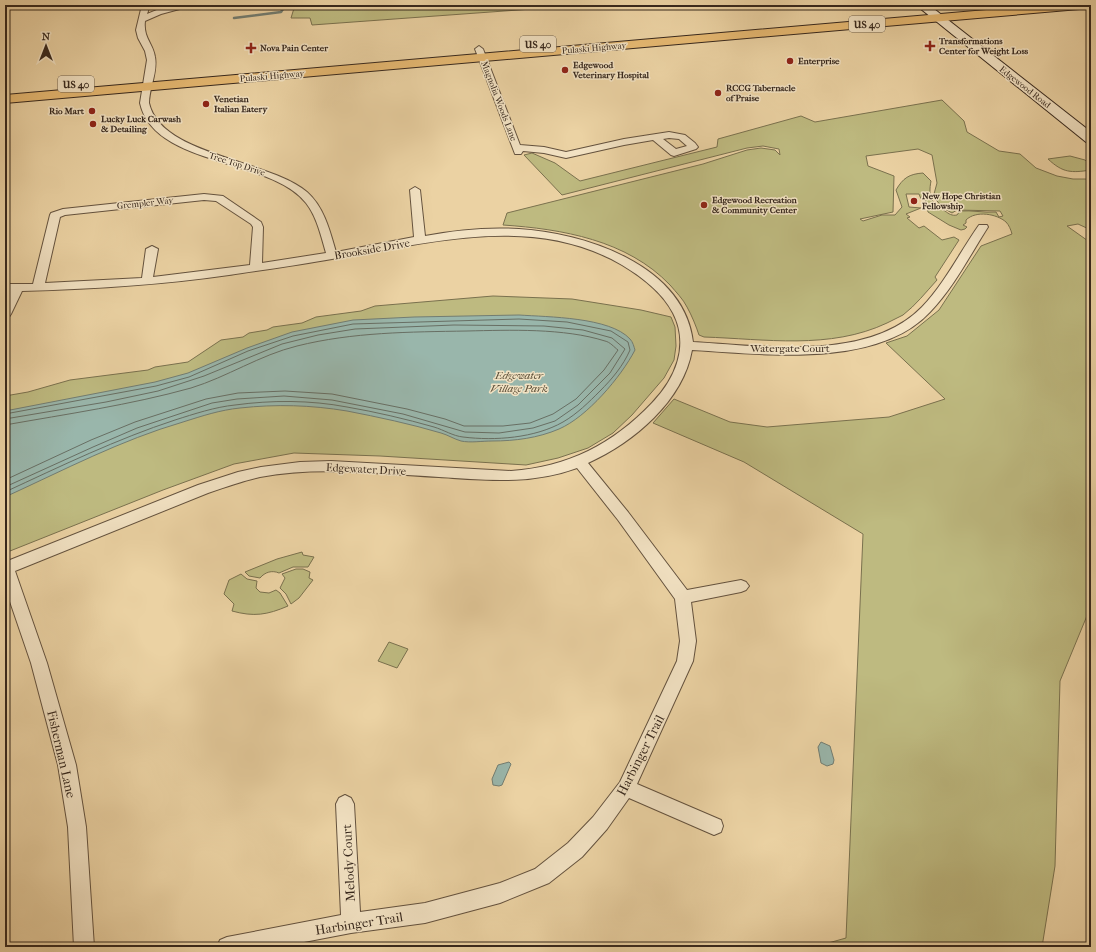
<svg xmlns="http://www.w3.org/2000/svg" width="1096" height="952" font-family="'IM FELL French Canon',serif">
	<rect width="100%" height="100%" fill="#ebd2a3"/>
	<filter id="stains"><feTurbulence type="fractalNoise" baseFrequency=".005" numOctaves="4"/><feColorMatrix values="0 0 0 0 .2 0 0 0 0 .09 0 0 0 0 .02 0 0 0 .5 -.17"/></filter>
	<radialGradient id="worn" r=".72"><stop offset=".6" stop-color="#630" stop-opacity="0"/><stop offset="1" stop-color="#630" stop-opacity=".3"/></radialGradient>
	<!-- green -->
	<path fill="#beba80" stroke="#7a714e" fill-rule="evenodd" d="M 295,5 L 587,5 L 312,25 L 310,18 L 291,18 Z
		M 942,100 L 964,121 L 967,132 L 999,151 L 1020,154 L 1036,168 L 1057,176 L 1073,179 L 1091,179 L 1091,230 L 1078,224 L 1067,226 L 1091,243 L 1091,606 L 1060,681 L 1055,866 L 1042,947 L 814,947 L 846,938 L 863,534 L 744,462 L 653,423 L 674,399 L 730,422 L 767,427 L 889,417 L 945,399 L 886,343 L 907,336 L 939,310 L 981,246 L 1012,234 C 1011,230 1009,225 1006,222 C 997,214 976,210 966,220 L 966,223 L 963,225 L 967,227 L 965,229 L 961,230 L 949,225 L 928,212 L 925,199 L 921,199 L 919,194 L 906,194 L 909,207 L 921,208 L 906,214 L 910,217 L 907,218 L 919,228 L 924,226 L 942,240 L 954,237 L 959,240 L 935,277 L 937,280 C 926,292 916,305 903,315 C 898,318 892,320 887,323 C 830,350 765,339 704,337 L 699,335 C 696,326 692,316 687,307 C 683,299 676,292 670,285 C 627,240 562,229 503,225 L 507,213 L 703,164 L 747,150 L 761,148 L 775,150 L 780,155 L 779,149 L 763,146 L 747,148 L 562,195 L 524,155 L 532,153 L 555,163 L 580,181 L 717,147 L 718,139 L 801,116 L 815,122 ZM 918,149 L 932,155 L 937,183 L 934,194 L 937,201 L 943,208 L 952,213 L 957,210 L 1000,211 L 1003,216 L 999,217 L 996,212 C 984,213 972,210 960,211 L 957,215 C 952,216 949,214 945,211 C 931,203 928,197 931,181 L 923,173 C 909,174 903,178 896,190 L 902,207 L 895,215 L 882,215 L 863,221 L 860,219 L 893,212 L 894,176 L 868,166 L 866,156 Z
		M 1070,156 L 1085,160 L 1091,166 L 1091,170 C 1071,173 1063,173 1048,159 Z
		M 493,296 L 572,299 L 641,310 L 671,317 L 675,327 L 676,346 L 674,360 L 664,378 L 632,415 L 613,433 L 588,448 L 558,458 L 526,465 L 380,456 L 294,453 L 234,464 L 163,490 L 5,553 L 5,396 L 28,392 L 70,380 L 148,370 L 155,367 L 188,362 L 221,340 L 243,337 L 249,333 L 267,330 L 273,327 L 302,323 L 316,317 L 361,311 L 375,306 Z
		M 302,552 L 303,555 L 314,557 L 308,567 L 293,567 L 279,573 C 272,570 265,572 260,578 L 249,576 L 245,572 L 277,559 Z
		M 296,569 L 303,569 L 310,572 L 309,578 L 313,580 L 299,598 L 291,604 L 286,594 L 280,588 L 285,578 L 282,574 Z
		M 241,574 L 247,579 L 257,581 L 256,588 L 260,592 L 269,593 L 276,590 L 280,593 L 288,606 C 267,615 254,617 232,611 L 234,604 L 224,594 L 229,580 Z
		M 389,642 L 408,649 L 397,668 L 378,661 Z"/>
	<!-- water -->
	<path fill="#99b6ab" stroke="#727d72" d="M 519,315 C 548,317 610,317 630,339 C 633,342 634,347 635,350 C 621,377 587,417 559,429 C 538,438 515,441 492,441 C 482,441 470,443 461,441 C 454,439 448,435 441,433 C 411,424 378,417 347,411 C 311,405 276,404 240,408 C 220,410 202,416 183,422 C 121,440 64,470 5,497 L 5,411 L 155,382 L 188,373 L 247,348 L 292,332 L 353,320 L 414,317 Z
		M 821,742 L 830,746 L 834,760 L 833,764 L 827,766 L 821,763 L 818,747 Z
		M 509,762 L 511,764 L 502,785 L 499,786 L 493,785 L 492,779 L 498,765 Z"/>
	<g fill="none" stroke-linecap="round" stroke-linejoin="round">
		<!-- shore -->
		<path stroke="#686f64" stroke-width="1" d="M 5,414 L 156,386 L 189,377 L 248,351 L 293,336 L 353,324 L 519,319 L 567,322 L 611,331 L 628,342 L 630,350 C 623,366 612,379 600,391 C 589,402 577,414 563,422 C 535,438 495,441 463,437 C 453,436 444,430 434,427 C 406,419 376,412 347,407 C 310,400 272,400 235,405 C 215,407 194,414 175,420 C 117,439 61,466 5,492
			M 5,419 L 106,402 L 158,391 L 204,376 L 282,344 L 318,335 L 355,329 L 454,325 L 544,326 L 583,330 L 612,338 L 625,349 L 610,373 L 578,405 L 555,421 L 533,428 L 499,433 L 465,432 L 403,414 L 332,400 L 284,396 L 237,399 L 212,403 L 137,428 L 93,447 L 5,487
			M 5,425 C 67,414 130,405 191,388 C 227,377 260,355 297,346 C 353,332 410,332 467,331 C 510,330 564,328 605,341 C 610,342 614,347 618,350 L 604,370 L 576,399 L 553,414 L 530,423 L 503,426 L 464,426 L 445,419 L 407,409 L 332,394 L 285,391 L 238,393 L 206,399 L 135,422 L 91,440 L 5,480"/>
		<!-- stream -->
		<path stroke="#727d72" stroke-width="2.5" d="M 234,18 L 281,12 L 283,9 L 305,5"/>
		<defs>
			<path id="street" d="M 142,5 L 150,5 L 147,14 C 160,8 173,5 188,5 L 187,7 L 161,14 L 145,21 C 143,38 153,43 155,57 C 158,72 149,88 149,103 C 161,156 268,159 307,192 C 324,207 330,231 336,252 L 414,237 L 410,190 L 415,187 L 420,190 L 425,236 C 456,230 488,227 519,229 C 585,233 684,265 693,342 C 762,346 869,362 922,307 C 945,283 960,252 979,225 L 987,225 L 988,227 C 970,255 954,287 930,312 C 877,369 763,354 692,350 C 683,401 634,442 588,463 L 628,512 L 687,590 L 741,580 L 746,582 L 749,586 L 746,590 L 741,592 L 691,602 L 696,641 L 693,661 L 637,784 L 721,820 L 723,826 L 721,832 L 714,835 L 629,798 L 607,829 L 582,857 L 549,883 L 500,903 L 425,923 L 351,933 L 278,947 L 217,947 L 220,940 L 227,937 L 341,915 L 336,804 L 339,798 L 345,795 L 351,798 L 354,804 L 360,912 L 425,903 L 500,883 L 535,869 L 568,843 L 593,817 L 620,782 L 677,661 L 680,641 L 675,599 L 618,520 L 577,468 C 530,485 487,480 439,477 C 380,474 319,466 260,477 C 242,481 225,487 208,493 L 15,571 L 47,663 L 76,765 L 86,827 L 94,947 L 74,947 L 68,827 L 58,765 L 31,663 L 5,587 L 5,562 L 198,485 L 238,472 L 261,467 L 300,462 L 331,461 L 511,471 C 568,467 613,444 652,403 C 675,379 690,346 673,313 C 662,292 642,277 622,265 C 532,212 428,244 332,259 C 298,265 263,270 229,275 C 160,285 92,289 22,291 L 11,314 L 9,317 L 5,318 L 5,302 L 10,291 L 5,292 L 5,284 L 33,284 L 50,215 L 51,213 L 63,209 L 204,194 L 223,196 L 261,222 L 263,227 L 262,263 L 326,253 C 321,236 317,217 306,203 C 269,157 154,167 140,103 L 147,60 L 145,51 L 138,38 L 136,30 ZM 204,200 L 216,201 L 251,224 L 253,227 L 250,265 L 153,277 L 158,249 L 152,246 L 146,249 L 142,278 L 45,283 L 60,217 L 65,215 Z
				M 479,46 L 483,49 L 520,145 L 544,147 L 566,152 L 624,139 L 669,132 L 685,135 L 695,143 L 698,147 L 696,149 L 674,156 L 671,155 L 653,140 L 624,145 L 566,158 L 544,153 L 523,151 L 521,154 L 515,154 L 475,49 ZM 669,138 L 679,139 L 687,146 L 676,149 L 663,139 Z"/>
			<path id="secondary" d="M 916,5 L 929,5 L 1091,132 L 1091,143 L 1086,142 Z"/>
			<path id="highway" d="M 1044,5 L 1091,5 L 1091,8 L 5,103 L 5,95 Z"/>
		</defs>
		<!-- street casing -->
		<use href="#street" stroke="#64523e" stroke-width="2"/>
		<!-- secondary casing -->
		<use href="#secondary" stroke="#37281d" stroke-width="2"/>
		<!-- highway casing -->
		<use href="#highway" stroke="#37281d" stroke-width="2"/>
		<!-- street -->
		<use href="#street" fill="#f2e2c3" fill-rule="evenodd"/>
		<!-- secondary -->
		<use href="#secondary" fill="#f2e2c3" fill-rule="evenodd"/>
		<!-- highway -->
		<use href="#highway" fill="#e6b972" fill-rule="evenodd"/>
	</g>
	<!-- markers -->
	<g fill="#8f2418" stroke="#f2e2c3" stroke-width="1.5">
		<path d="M928 40h4v4h4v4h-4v4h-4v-4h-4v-4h4z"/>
		<path d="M249 42h4v4h4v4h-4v4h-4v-4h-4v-4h4z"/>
		<circle cx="790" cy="61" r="4"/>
		<circle cx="565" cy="70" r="4"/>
		<circle cx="718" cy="93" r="4"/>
		<circle cx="206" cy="104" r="4"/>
		<circle cx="92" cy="111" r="4"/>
		<circle cx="93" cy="124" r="4"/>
		<circle cx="914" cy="201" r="4"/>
		<circle cx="704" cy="205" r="4"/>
	</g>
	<g text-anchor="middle" stroke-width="3" stroke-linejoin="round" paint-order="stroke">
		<!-- far-poi labels -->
		<g font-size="9" font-weight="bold" fill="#37281d" stroke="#f2e2c3" text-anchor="start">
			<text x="939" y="44">Transformations<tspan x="939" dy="10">Center for Weight Loss</tspan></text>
			<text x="260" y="51">Nova Pain Center</text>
			<text x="798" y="64">Enterprise</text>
			<text x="573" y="68">Edgewood<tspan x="573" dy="10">Veterinary Hospital</tspan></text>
			<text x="726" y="91">RCCG Tabernacle<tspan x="726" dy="10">of Praise</tspan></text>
			<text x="214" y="102">Venetian<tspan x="214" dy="10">Italian Eatery</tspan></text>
			<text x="84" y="114" text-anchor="end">Rio Mart</text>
			<text x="101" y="122">Lucky Luck Carwash<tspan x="101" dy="10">&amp; Detailing</tspan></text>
			<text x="922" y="199">New Hope Christian<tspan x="922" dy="10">Fellowship</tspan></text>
			<text x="712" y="203">Edgewood Recreation<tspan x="712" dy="10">&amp; Community Center</tspan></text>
		</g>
		<!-- far-street labels -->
		<g font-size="9" fill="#37281d" stroke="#f2e2c3">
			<text transform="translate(594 48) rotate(-5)" y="3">Pulaski Highway</text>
			<text transform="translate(272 76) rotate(-5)" y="3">Pulaski Highway</text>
			<text transform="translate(1025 87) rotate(38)" y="3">Edgewood Road</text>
			<text transform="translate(499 101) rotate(69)" y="3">Magnolia Woods Lane</text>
			<text transform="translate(237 164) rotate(18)" y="3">Tree Top Drive</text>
			<text transform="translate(145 203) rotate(-6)" y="3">Grempler Way</text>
		</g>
		<!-- shield labels -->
		<g fill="#f2e2c3" stroke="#6f604f" stroke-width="1">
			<rect x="849" y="16" width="36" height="16" rx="3"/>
			<rect x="520" y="36" width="36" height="16" rx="3"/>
			<rect x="58" y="76" width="36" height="16" rx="3"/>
		</g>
		<g font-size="10" font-weight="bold" fill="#37281d">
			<text x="867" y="28">US 40</text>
			<text x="538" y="48">US 40</text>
			<text x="76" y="88">US 40</text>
		</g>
		<!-- street labels -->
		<g font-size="11" fill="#37281d" stroke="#f2e2c3">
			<text transform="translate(372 249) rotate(-10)" y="4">Brookside Drive</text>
			<text x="790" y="352">Watergate Court</text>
			<text transform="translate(366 469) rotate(3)" y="4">Edgewater Drive</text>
		</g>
		<!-- park labels -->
		<g font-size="11" font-style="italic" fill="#594c36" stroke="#f2e2c3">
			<text x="519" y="379">Edgewater<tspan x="519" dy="13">Village Park</tspan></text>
		</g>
		<!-- near-street labels -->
		<g font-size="13" fill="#37281d" stroke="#f2e2c3">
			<text transform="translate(62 754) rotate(77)" y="5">Fisherman Lane</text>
			<text transform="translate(640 755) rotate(-63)" y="5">Harbinger Trail</text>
			<text transform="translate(348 863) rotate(-93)" y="5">Melody Court</text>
			<text transform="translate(359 923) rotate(-9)" y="5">Harbinger Trail</text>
		</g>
	</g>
	<!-- margin -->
	<rect width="1096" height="952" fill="none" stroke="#ebd2a3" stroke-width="20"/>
	<rect x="6" y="6" width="1084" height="940" fill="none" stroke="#37281d" stroke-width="2"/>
	<rect x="10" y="10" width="1076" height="932" fill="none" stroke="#37281d"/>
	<!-- north arrow -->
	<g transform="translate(46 46)" stroke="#f2e2c3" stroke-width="3" paint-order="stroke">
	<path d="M0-3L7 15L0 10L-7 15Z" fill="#37281d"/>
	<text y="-6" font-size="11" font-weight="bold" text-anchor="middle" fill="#37281d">N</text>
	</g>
	<rect width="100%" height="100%" filter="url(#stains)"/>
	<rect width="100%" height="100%" fill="url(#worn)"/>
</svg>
